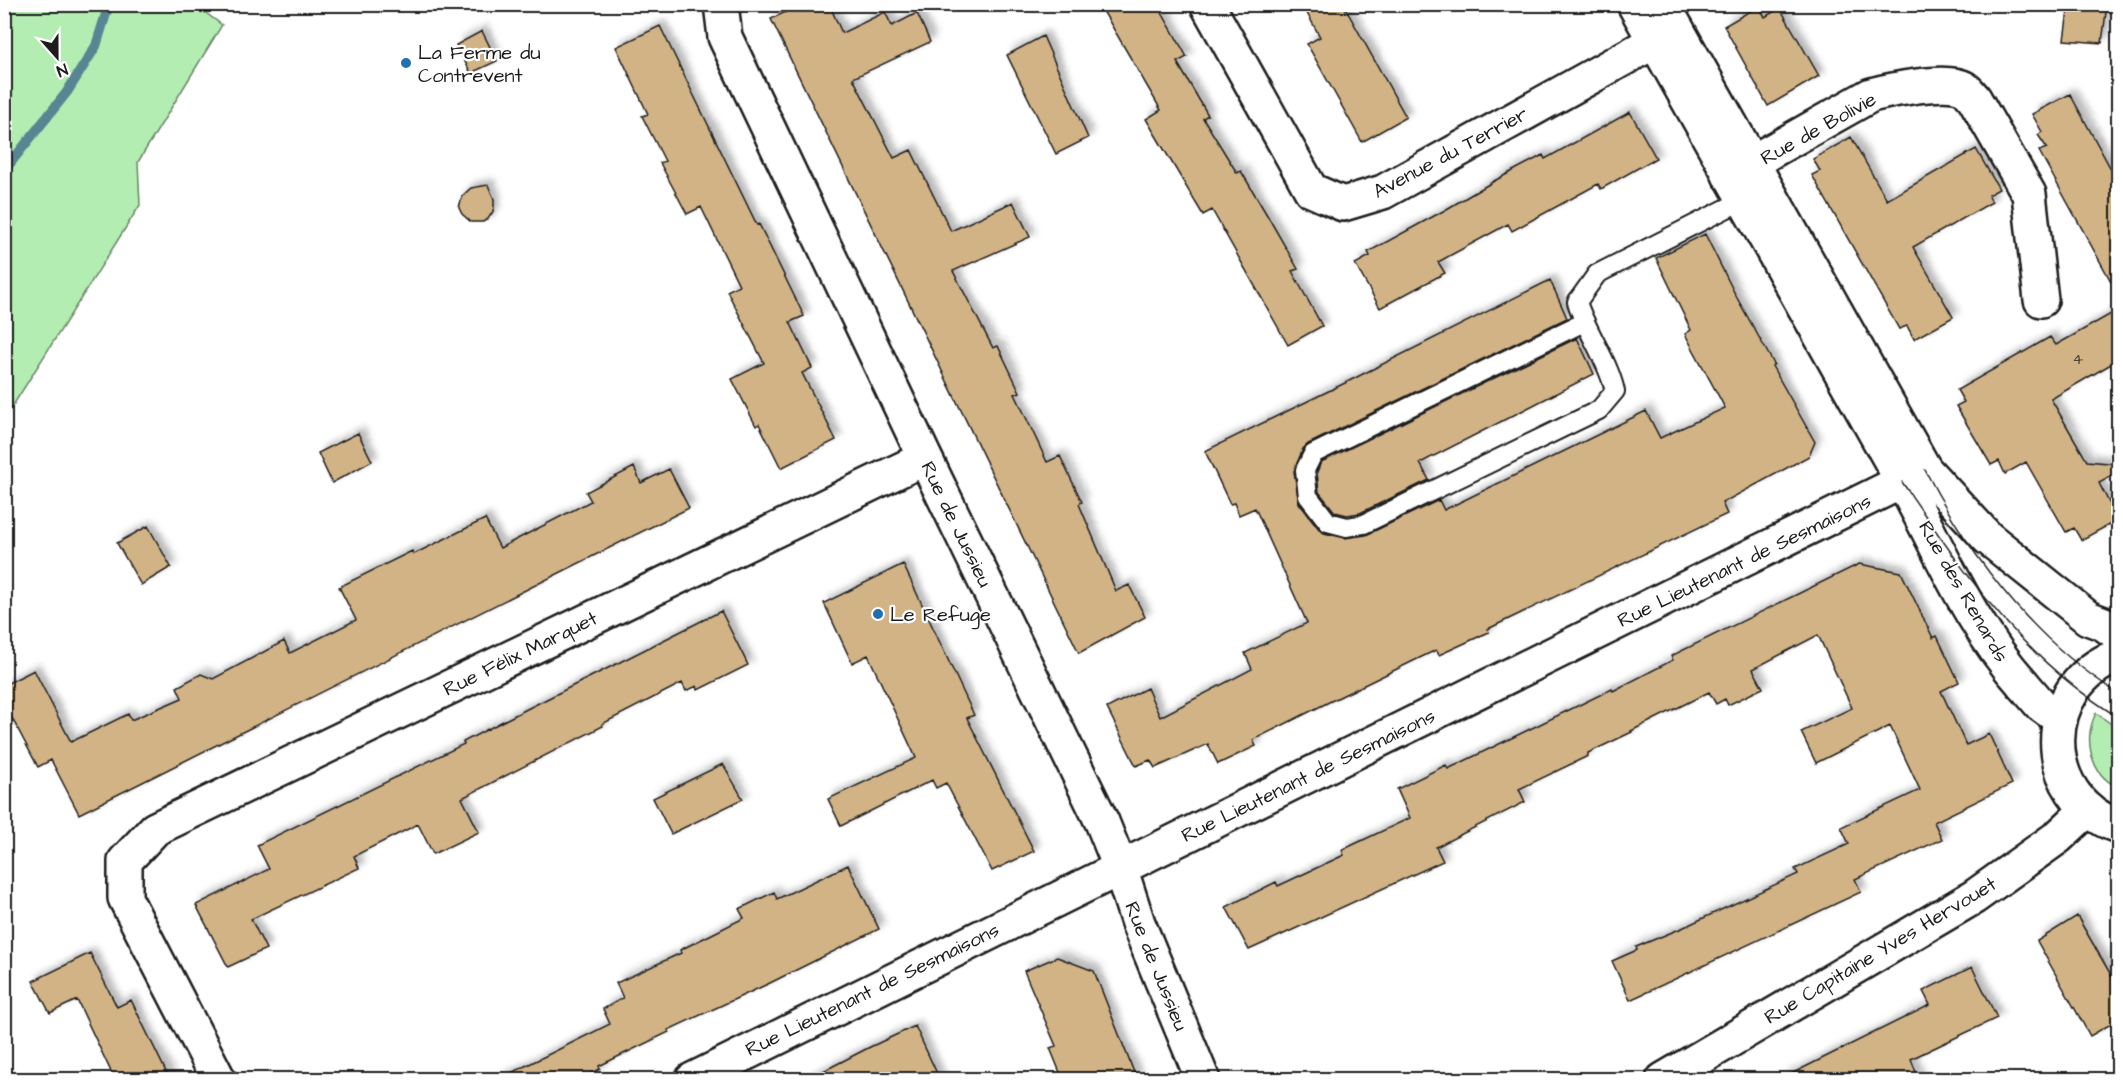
<svg xmlns="http://www.w3.org/2000/svg" width="2123" height="1084" font-family="'Architects Daughter',sans-serif">
	<defs>
		<filter id="shadow"><feDropShadow dx="5.5" dy="-5.5" stdDeviation="3" flood-color="#0004"/></filter>
	</defs>
	<rect width="100%" height="100%" fill="#fff"/>
	<filter id="ink" filterUnits="userSpaceOnUse"><feTurbulence type="fractalNoise" baseFrequency=".0167" numOctaves="2"/><feDisplacementMap in="SourceGraphic" scale="12" xChannelSelector="R" yChannelSelector="G"/><feConvolveMatrix kernelMatrix="1 2 1 2 8 2 1 2 1" color-interpolation-filters="sRGB"/></filter>
	<g filter="url(#ink)">
		<!-- green -->
		<path fill="#b3edb1" stroke="#688466" stroke-width="1.5" d="M 5,4 L 195,5 L 222,25 L 138,162 L 140,205 L 5,418 Z
			M 2096,713 L 2118,729 L 2118,787 C 2090,775 2083,739 2096,713 Z"/>
		<g fill="none" stroke-linecap="round" stroke-linejoin="round">
			<!-- stream -->
			<path stroke="#598592" stroke-width="10" d="M 4,171 L 67,92 L 96,46 L 109,4"/>
		</g>
		<!-- building -->
		<path fill="#d2b386" stroke="#1c1c1c" stroke-width="1.5" filter="url(#shadow)" d="M 802,4 L 829,4 L 842,33 L 885,12 L 892,26 L 917,13 L 930,42 L 853,78 L 894,158 L 911,150 L 951,231 L 1013,202 L 1030,237 L 953,271 L 993,348 L 998,346 L 1020,392 L 1015,394 L 1047,462 L 1060,456 L 1082,502 L 1079,504 L 1116,591 L 1129,585 L 1145,617 L 1079,653 L 771,19 Z
			M 1099,4 L 1157,4 L 1187,57 L 1177,62 L 1208,115 L 1203,118 L 1237,173 L 1241,171 L 1267,215 L 1298,269 L 1292,271 L 1322,326 L 1288,345 L 1212,210 L 1203,215 L 1146,119 L 1161,110 Z
			M 1302,4 L 1343,4 L 1406,117 L 1362,142 L 1307,44 L 1320,37 Z
			M 2069,4 L 2107,4 L 2102,43 L 2064,40 Z
			M 1759,6 L 1765,17 L 1780,8 L 1819,76 L 1768,106 L 1724,26 Z
			M 660,26 L 757,225 L 759,224 L 804,316 L 790,322 L 812,368 L 802,373 L 836,440 L 781,468 L 759,424 L 756,426 L 732,379 L 764,363 L 727,291 L 739,285 L 701,207 L 687,214 L 660,163 L 665,161 L 642,116 L 648,114 L 616,47 Z
			M 482,31 L 497,61 L 471,73 L 456,45 Z
			M 1043,36 L 1088,138 L 1056,154 L 1007,55 Z
			M 2070,94 L 2118,182 L 2118,294 L 2039,151 L 2047,148 L 2038,135 L 2042,132 L 2032,114 Z
			M 1630,112 L 1656,158 L 1601,189 L 1598,184 L 1512,231 L 1508,224 L 1438,262 L 1445,273 L 1380,308 L 1355,264 L 1370,256 L 1368,252 L 1445,210 L 1494,181 L 1543,155 L 1545,159 Z
			M 1851,137 L 1887,200 L 1976,149 L 1999,189 L 1988,195 L 1992,202 L 1913,247 L 1953,317 L 1914,339 L 1907,326 L 1899,329 L 1812,175 L 1820,171 L 1813,159 Z
			M 488,185 L 494,199 L 494,210 L 488,219 L 483,222 L 471,222 L 462,214 L 459,208 L 462,196 L 471,188 Z
			M 1705,234 L 1737,298 L 1774,364 L 1772,366 L 1815,442 L 1809,456 L 1722,503 L 1727,514 L 1488,629 L 1489,632 L 1439,655 L 1436,650 L 1329,702 L 1253,740 L 1256,746 L 1218,764 L 1208,744 L 1155,768 L 1150,760 L 1136,766 L 1107,708 L 1147,688 L 1160,717 L 1252,669 L 1245,653 L 1307,623 L 1255,508 L 1239,515 L 1234,503 L 1230,504 L 1205,451 L 1345,383 L 1550,280 L 1567,318 L 1308,444 L 1303,449 L 1294,471 L 1299,503 L 1319,529 L 1324,533 L 1345,538 L 1366,535 L 1439,500 L 1444,510 L 1646,411 L 1660,438 L 1725,408 L 1685,334 L 1691,330 L 1656,258 Z
			M 2118,310 L 2118,360 L 2051,399 L 2087,461 L 2118,464 L 2118,473 L 2099,483 L 2118,520 L 2081,540 L 2074,528 L 2066,532 L 2026,462 L 2005,474 L 1999,461 L 1991,465 L 1956,406 L 1964,402 L 1957,390 L 2050,337 L 2056,345 Z
			M 1577,338 L 1594,374 L 1420,463 L 1429,480 L 1360,513 L 1347,515 L 1335,512 L 1319,492 L 1317,472 L 1321,462 Z
			M 358,433 L 372,461 L 332,483 L 318,453 Z
			M 634,467 L 641,483 L 669,469 L 689,508 L 79,814 L 51,760 L 38,767 L 4,703 L 4,685 L 34,670 L 71,742 L 128,714 L 131,720 L 182,698 L 177,687 L 201,674 L 213,679 L 284,641 L 290,653 L 356,620 L 339,587 L 412,551 L 414,554 L 485,519 L 500,548 L 591,501 L 586,492 Z
			M 148,526 L 171,567 L 141,585 L 117,543 Z
			M 903,564 L 974,715 L 967,718 L 1034,851 L 992,871 L 946,783 L 936,788 L 932,780 L 841,826 L 828,799 L 916,758 L 868,655 L 852,663 L 824,603 Z
			M 1859,564 L 1901,572 L 1933,638 L 1937,636 L 1959,682 L 1941,691 L 1966,745 L 1989,734 L 2012,784 L 1934,822 L 1942,839 L 1855,879 L 1861,892 L 1630,1000 L 1612,961 L 1637,950 L 1636,947 L 1682,928 L 1798,874 L 1795,869 L 1849,844 L 1841,827 L 1920,790 L 1890,726 L 1816,763 L 1801,732 L 1852,708 L 1818,635 L 1753,669 L 1763,688 L 1728,705 L 1725,699 L 1716,704 L 1709,692 L 1631,731 L 1632,732 L 1588,753 L 1588,756 L 1519,789 L 1525,802 L 1436,847 L 1443,861 L 1249,950 L 1226,907 L 1276,882 L 1278,886 L 1344,855 L 1342,850 L 1410,818 L 1397,789 L 1446,765 L 1448,769 L 1612,689 L 1613,691 L 1673,660 L 1671,656 Z
			M 721,611 L 748,665 L 698,690 L 697,686 L 686,691 L 682,683 L 602,724 L 603,726 L 462,798 L 479,832 L 433,854 L 418,824 L 354,856 L 359,868 L 251,919 L 266,949 L 228,967 L 196,905 L 269,869 L 257,845 L 464,744 L 463,742 L 507,719 Z
			M 723,764 L 743,799 L 671,834 L 653,798 Z
			M 848,865 L 879,929 L 770,983 L 668,1030 L 669,1032 L 599,1066 L 600,1069 L 578,1080 L 497,1080 L 610,1024 L 603,1009 L 623,998 L 616,983 L 681,953 L 680,950 L 744,918 L 739,909 L 774,892 L 777,899 Z
			M 2077,916 L 2118,987 L 2118,1020 L 2090,1036 L 2037,941 Z
			M 90,953 L 117,1007 L 131,1000 L 170,1080 L 115,1080 L 77,1000 L 50,1013 L 33,981 Z
			M 1057,957 L 1094,971 L 1137,1080 L 1063,1080 L 1050,1048 L 1056,1046 L 1024,971 Z
			M 1972,967 L 1997,1018 L 1911,1059 L 1919,1080 L 1779,1080 L 1930,1005 L 1923,991 Z
			M 915,1026 L 940,1080 L 806,1080 L 870,1047 Z"/>
		<g fill="none" stroke-linecap="round" stroke-linejoin="round">
			<defs>
				<path id="service" d="M 1584,322 L 1313,454 L 1305,470 L 1308,496 L 1328,522 L 1347,527 L 1364,524 L 1599,410 L 1615,391 C 1607,358 1587,333 1577,302 L 1597,274 L 1743,200"/>
				<path id="minor" d="M 721,4 L 725,37 L 925,458 L 1102,822 L 1120,867 L 1138,923 L 1203,1080
					M 1207,4 L 1311,190 L 1343,204 L 1383,192 L 1677,29
					M 1729,175 L 1871,95 C 1890,90 1947,78 1964,88 C 1968,90 1971,95 1974,98 L 2029,194 L 2041,300
					M 2023,684 L 2041,705 L 2060,719
					M 219,1080 L 125,898 L 125,861 L 155,829 L 925,458
					M 692,1080 L 1925,470
					M 1663,1080 L 1974,897 L 2058,837 L 2088,809"/>
				<path id="tertiary" d="M 1634,4 C 1722,159 1808,315 1896,470 C 1937,542 1967,622 2023,684
					M 1663,4 L 1925,470 L 1988,538 L 2088,618 L 2104,624 L 2118,634
					M 2118,656 C 2038,684 2037,798 2118,826"/>
			</defs>
			<!-- service casing -->
			<use href="#service" stroke="#1c1c1c" stroke-width="22"/>
			<!-- minor casing -->
			<use href="#minor" stroke="#1c1c1c" stroke-width="38"/>
			<!-- tertiary casing -->
			<use href="#tertiary" stroke="#1c1c1c" stroke-width="38"/>
			<!-- service -->
			<use href="#service" stroke="#fff" stroke-width="18"/>
			<!-- minor -->
			<use href="#minor" stroke="#fff" stroke-width="33"/>
			<!-- tertiary -->
			<use href="#tertiary" stroke="#fff" stroke-width="33"/>
			<!-- tram -->
			<path stroke="#1c1c1c" stroke-width="1.5" d="M 1925,470 C 1971,558 2033,640 2118,693
				M 1902,482 C 1967,576 2018,655 2118,717"/>
		</g>
	</g>
	<!-- markers -->
	<g fill="#1f6fb2" stroke="#fff" stroke-width="2">
		<circle cx="406" cy="63" r="6"/>
		<circle cx="878" cy="614" r="6"/>
	</g>
	<g text-anchor="middle" stroke-width="4.5" stroke-linejoin="round" paint-order="stroke">
		<!-- number labels -->
		<g font-size="16" fill="#4a4236">
			<text x="2078" y="364">4</text>
		</g>
		<!-- poi labels -->
		<g font-size="20" fill="#1c1c1c" stroke="#fff" text-anchor="start">
			<text x="418" y="59">La Ferme du<tspan x="418" dy="23">Contrevent</tspan></text>
			<text x="890" y="621">Le Refuge</text>
		</g>
		<!-- street labels -->
		<g font-size="20" fill="#1c1c1c" stroke="#fff">
			<text transform="translate(1818 128) rotate(-29)" y="7">Rue de Bolivie</text>
			<text transform="translate(1450 152) rotate(-28)" y="7">Avenue du Terrier</text>
			<text transform="translate(957 524) rotate(64)" y="7">Rue de Jussieu</text>
			<text transform="translate(1744 560) rotate(-26)" y="7">Rue Lieutenant de Sesmaisons</text>
			<text transform="translate(1964 591) rotate(60)" y="7">Rue des Renards</text>
			<text transform="translate(520 653) rotate(-26)" y="7">Rue Félix Marquet</text>
			<text transform="translate(1308 775) rotate(-26)" y="7">Rue Lieutenant de Sesmaisons</text>
			<text transform="translate(1880 950) rotate(-31)" y="7">Rue Capitaine Yves Hervouet</text>
			<text transform="translate(1157 966) rotate(68)" y="7">Rue de Jussieu</text>
			<text transform="translate(872 989) rotate(-26)" y="7">Rue Lieutenant de Sesmaisons</text>
		</g>
	</g>
	<!-- margin -->
	<rect width="2123" height="1084" fill="none" stroke="#fff" stroke-width="24"/>
	<rect x="12" y="12" width="2099" height="1060" fill="none" stroke="#1c1c1c" stroke-width="2" filter="url(#ink)"/>
	<!-- north arrow -->
	<g transform="translate(57 57) rotate(159)" stroke="#ffffff" stroke-width="4.5" paint-order="stroke">
	<path d="M0-4.5L10 22L0 15L-10 22Z" fill="#1c1c1c"/>
	<text y="-9" font-size="16" font-weight="bold" text-anchor="middle" fill="#1c1c1c">N</text>
	</g>
</svg>
